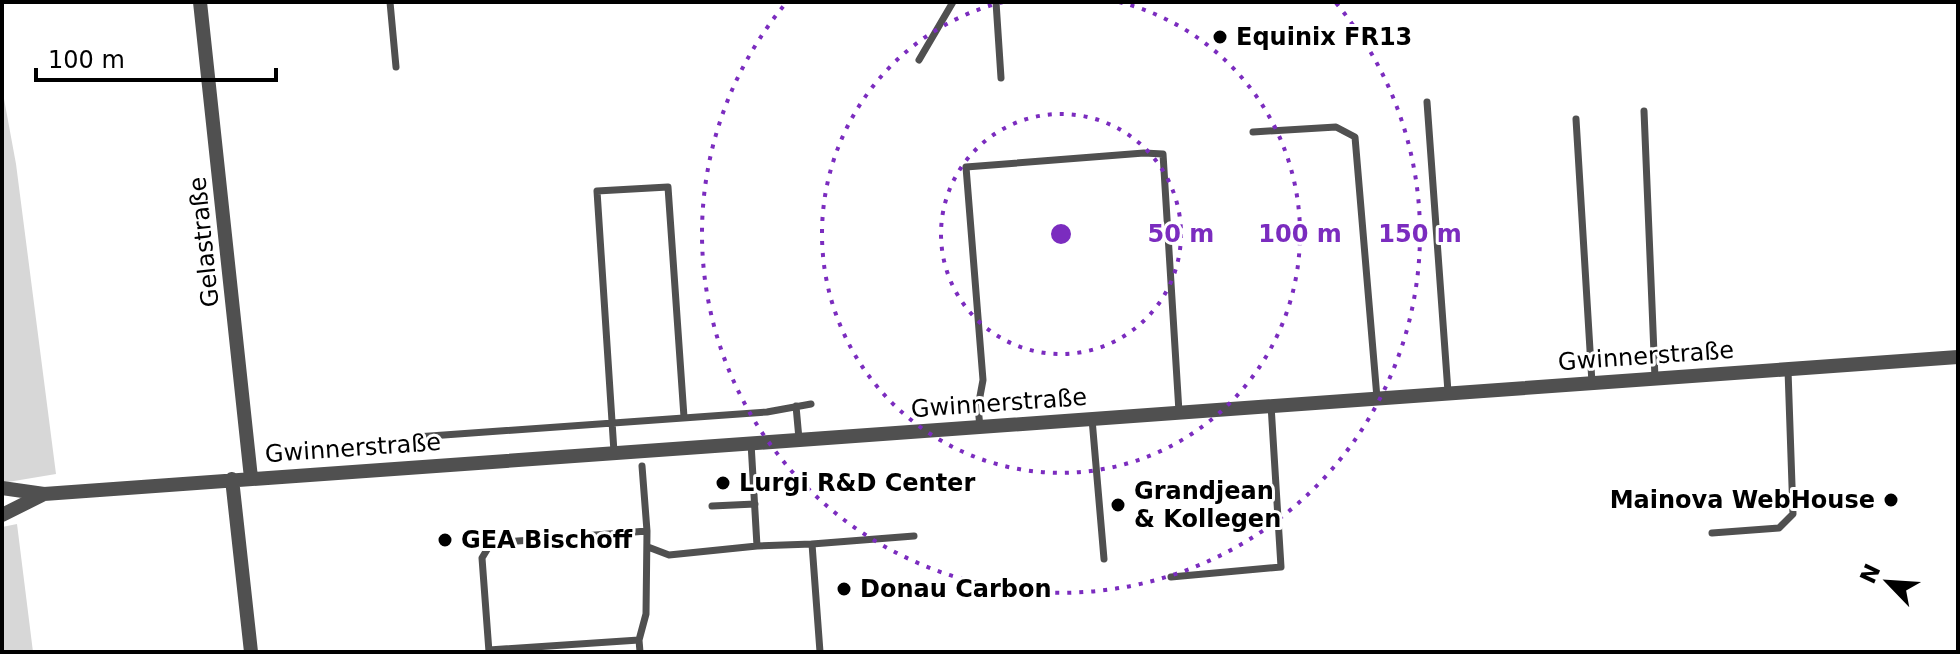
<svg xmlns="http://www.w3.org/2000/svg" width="1960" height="654" font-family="'DejaVu Sans',sans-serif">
	<rect width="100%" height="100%" fill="#fff"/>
	<!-- green -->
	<path fill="#d7d7d7" d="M 2,88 L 16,164 L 56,474 L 2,483 Z
		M 17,524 L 33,652 L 2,652 L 2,527 Z"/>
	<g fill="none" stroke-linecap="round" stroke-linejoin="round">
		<!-- lane -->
		<path stroke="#505050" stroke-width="7" d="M 390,2 L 396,67
			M 996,2 L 1001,78
			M 919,60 L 953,2
			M 1427,102 L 1448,392
			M 1644,111 L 1655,378
			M 1576,119 L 1592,383
			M 1253,132 L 1336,127 L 1355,137 L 1377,398
			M 796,406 L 799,439
			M 1092,419 L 1104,559
			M 980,427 L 978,407 L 983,380 L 966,167 L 1144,153 L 1163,154 L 1179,412
			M 416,437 L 767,412 L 811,404
			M 751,443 L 757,546 L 812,544 L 820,652
			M 614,452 L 597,191 L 668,187 L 684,417
			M 642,466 L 647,531
			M 712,506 L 755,504
			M 1712,533 L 1779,528 L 1793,514 L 1788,370
			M 812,544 L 914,536
			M 648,547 L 669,555 L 757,546
			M 1171,577 L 1281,567 L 1271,405
			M 489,650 L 639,640
			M 489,652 L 482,558 L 491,543 L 647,531 L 646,614 L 639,640 L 640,652"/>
		<!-- street -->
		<path stroke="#505050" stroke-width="14" d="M 200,2 L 251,478
			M 232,479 L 251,652
			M 2,488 L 44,494 L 1958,357
			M 2,515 L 44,494"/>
	</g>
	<!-- distance rings -->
	<g fill="none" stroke="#7b2cbf" stroke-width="4" stroke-dasharray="4 8">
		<circle cx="1061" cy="234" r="120"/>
		<path d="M1119 2A239 239 0 1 1 1003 2"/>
		<path d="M1336 3A359 359 0 1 1 786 3"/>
	</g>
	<!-- markers -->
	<g fill="#000" stroke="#fff" stroke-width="3">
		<circle cx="1220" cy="37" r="8"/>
		<circle cx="723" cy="483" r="8"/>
		<circle cx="1891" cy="500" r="8"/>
		<circle cx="1118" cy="505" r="8"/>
		<circle cx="445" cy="540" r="8"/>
		<circle cx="844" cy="589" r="8"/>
	</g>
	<g text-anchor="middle" stroke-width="6" stroke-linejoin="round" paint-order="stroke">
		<!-- poi labels -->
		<g font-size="24" font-weight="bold" fill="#000" stroke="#fff" text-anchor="start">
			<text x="1236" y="45">Equinix FR13</text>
			<text x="739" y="491">Lurgi R&amp;D Center</text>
			<text x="1134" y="499">Grandjean<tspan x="1134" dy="28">&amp; Kollegen</tspan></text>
			<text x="1875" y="508" text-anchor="end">Mainova WebHouse</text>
			<text x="461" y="548">GEA Bischoff</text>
			<text x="860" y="597">Donau Carbon</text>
		</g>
		<!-- street labels -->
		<g font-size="24" fill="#000" stroke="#fff">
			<text transform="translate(204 242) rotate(-96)" y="8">Gelastraße</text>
			<text transform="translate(1646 356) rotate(-4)" y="8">Gwinnerstraße</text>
			<text transform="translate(999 403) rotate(-4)" y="8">Gwinnerstraße</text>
			<text transform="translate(353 448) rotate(-4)" y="8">Gwinnerstraße</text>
		</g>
	</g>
	<circle cx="1061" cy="234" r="12" fill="#7b2cbf" stroke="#fff" stroke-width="4"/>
	<g font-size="24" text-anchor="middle" font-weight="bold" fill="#7b2cbf" stroke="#fff" stroke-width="6" stroke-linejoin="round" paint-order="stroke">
		<text x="1181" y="242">50 m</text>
		<text x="1300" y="242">100 m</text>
		<text x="1420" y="242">150 m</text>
	</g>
	<!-- border -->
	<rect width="1960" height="654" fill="none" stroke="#000000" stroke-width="8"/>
	<!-- north arrow -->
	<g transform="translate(1888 582) rotate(295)" stroke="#ffffff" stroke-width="6" paint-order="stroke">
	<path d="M0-6L14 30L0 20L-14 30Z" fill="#000000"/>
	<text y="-12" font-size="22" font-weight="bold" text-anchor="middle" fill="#000000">N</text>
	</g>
	<!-- scale -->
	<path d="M36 68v12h240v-12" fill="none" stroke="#000000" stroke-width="4"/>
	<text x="48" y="68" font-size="24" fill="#000000" stroke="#ffffff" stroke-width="6" paint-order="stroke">100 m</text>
</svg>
